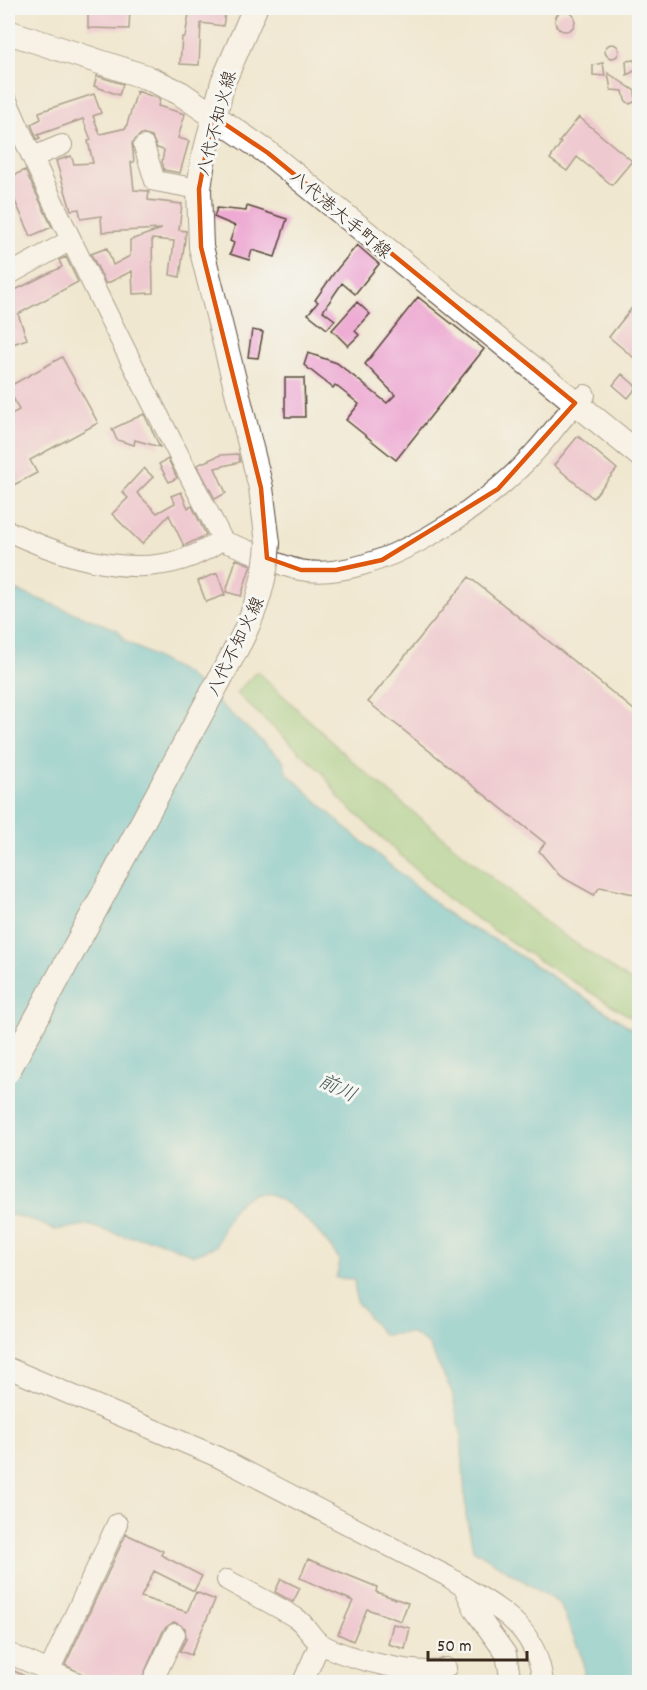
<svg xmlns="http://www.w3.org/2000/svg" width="647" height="1690" font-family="Dekko,'Klee One',sans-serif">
	<rect width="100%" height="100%" fill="#f6f6f2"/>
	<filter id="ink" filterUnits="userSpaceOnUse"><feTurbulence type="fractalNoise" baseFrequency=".0167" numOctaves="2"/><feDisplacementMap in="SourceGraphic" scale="12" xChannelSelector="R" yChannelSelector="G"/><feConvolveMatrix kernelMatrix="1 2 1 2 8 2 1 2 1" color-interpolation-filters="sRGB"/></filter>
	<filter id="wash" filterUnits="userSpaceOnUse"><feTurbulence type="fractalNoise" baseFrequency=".008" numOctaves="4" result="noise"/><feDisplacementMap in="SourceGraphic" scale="24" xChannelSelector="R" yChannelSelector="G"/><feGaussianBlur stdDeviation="1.35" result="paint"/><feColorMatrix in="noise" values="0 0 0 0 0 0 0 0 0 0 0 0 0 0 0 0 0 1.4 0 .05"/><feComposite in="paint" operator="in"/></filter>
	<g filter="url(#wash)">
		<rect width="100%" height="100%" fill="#f0e7d0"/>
		<!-- green -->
		<path fill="#93cb7e" stroke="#677a4e" stroke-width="1.5" d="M 257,671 L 354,763 L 549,925 L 639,987 L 639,1022 L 538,960 L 449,900 L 340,799 L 323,773 L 236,693 Z"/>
		<!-- water -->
		<path fill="#55c0d0" stroke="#487577" stroke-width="1.5" d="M 8,587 L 118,630 L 125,641 L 185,673 L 283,760 L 286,772 L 341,824 L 457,921 L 497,941 L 639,1033 L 639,1682 L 574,1682 L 584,1676 L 583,1660 L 560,1604 L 473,1549 L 466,1516 L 461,1433 L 452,1392 L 428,1344 L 411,1333 L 383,1335 L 356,1301 L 354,1279 L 336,1278 L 340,1261 C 328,1240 276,1179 248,1196 C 229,1207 224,1227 216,1246 L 193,1255 L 157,1240 L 124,1236 L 87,1225 L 55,1230 L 29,1219 L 8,1214 Z"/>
		<g id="blocks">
			<!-- building -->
			<path fill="#eda4d0" d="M 88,8 L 130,8 L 129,29 L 88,28 Z
				M 190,8 L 226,8 L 223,26 L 201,23 L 199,65 L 180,64 L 182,37 L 185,37 Z
				M555 21a10 10 0 1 1 20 0a10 10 0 1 1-20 0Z
				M605 51a7 7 0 1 1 14 0a7 7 0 1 1-14 0Z
				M 634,60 L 638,69 L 627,75 L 626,61 Z
				M 603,63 L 605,76 L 593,75 L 593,65 Z
				M 608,73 L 635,91 L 636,101 L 630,104 L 625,100 L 623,91 L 611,90 Z
				M 97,76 L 123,84 L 119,95 L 94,86 Z
				M 137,91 L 160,99 L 158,106 L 185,114 L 178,138 L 189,141 L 180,173 L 164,170 L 162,162 L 164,150 L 157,148 L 152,137 L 141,134 L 132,143 L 134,162 L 131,162 L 134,190 L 149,191 L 148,200 L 182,204 L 179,230 L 186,231 L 180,277 L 170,275 L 174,241 L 152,239 L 153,293 L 133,294 L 132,271 L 106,284 L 91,254 L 107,248 L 113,265 L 130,256 L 130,240 L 162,229 L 102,232 L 101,216 L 81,219 L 79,209 L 71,210 L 56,161 L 71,156 L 74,164 L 93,163 L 88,141 L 91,140 L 83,119 L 38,135 L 40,138 L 37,139 L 31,124 L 41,119 L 39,112 L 94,94 L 101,113 L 93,116 L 100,134 L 126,128 Z
				M 579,117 L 632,161 L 612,185 L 577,157 L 567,171 L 550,159 L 561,143 L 559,142 Z
				M 25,170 L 52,227 L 31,236 L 8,186 L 8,178 Z
				M 247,206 L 287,219 L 275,257 L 252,250 L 249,260 L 230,254 L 234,243 L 230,241 L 235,226 L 214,217 L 217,208 L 246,211 Z
				M 357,245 L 379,264 L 355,294 L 342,283 L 323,311 L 335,320 L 327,329 L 308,314 L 318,302 L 315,300 L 334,273 Z
				M 66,257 L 78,282 L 18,314 L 27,339 L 10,345 L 8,338 L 8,289 L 11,292 L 62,267 L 59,260 Z
				M 418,297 L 484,349 L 396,460 L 346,420 L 359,404 L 335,385 L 333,388 L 304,365 L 308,353 L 337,363 L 387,403 L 395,395 L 365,364 Z
				M 639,299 L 639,362 L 609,337 Z
				M 357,302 L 370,314 L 355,331 L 359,335 L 348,346 L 332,330 Z
				M 252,330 L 263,332 L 258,358 L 248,357 Z
				M 62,357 L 98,423 L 30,460 L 37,473 L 8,488 L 8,416 L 19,410 L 8,387 Z
				M 622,374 L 637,387 L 628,398 L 613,385 Z
				M 285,378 L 304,378 L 305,417 L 285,417 Z
				M 144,414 L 160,447 L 135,440 L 134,445 L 117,440 L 112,429 Z
				M 578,436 L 617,469 L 593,498 L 554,465 Z
				M 238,454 L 240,462 L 215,468 L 226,493 L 215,499 L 197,465 L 220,455 Z
				M 168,459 L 177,478 L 169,482 L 159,464 Z
				M 144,468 L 153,477 L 137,493 L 157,513 L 175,503 L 171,496 L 181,492 L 188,508 L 192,506 L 206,535 L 184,546 L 169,515 L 142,544 L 112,514 L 128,498 L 122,492 Z
				M 236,559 L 251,565 L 241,596 L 226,592 Z
				M 217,573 L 225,595 L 206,602 L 198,581 Z
				M 469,577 L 639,714 L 639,895 L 600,887 L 594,895 L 560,876 L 539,851 L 545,843 L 368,702 Z
				M 126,1534 L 163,1551 L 161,1555 L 202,1576 L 194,1591 L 154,1571 L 141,1597 L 187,1612 L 196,1592 L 215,1600 L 191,1655 L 180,1651 L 186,1639 L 185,1628 L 174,1622 L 164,1629 L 140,1683 L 99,1683 L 65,1665 Z
				M 308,1559 L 377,1587 L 376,1592 L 408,1603 L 401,1621 L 367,1609 L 353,1641 L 338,1634 L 353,1601 L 300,1578 Z
				M 281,1579 L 300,1588 L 293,1602 L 275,1592 Z
				M 393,1624 L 410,1628 L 405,1649 L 388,1644 Z
				M 8,1668 L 39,1683 L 8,1683 Z"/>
		</g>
	</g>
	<g filter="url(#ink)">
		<use href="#blocks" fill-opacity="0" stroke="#564639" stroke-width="1.5"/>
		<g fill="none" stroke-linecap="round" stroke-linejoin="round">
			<defs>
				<path id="minor" d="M 8,103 C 73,251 148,395 222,539 L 227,543 C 252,550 275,565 300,570 C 375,584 487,507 534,453 C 552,434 565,412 585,395
					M 144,146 L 155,181 L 199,189
					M 33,157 L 62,145
					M 8,275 L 71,240
					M 8,531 C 73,562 158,588 222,539
					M 8,1368 L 216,1456 L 447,1576 L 464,1587 L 475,1611 L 506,1654 L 511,1682
					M 227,1580 C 250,1593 274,1604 296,1618 C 306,1624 312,1639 321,1644 C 346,1658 420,1678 446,1668
					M 464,1587 C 506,1613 536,1629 543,1682
					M 8,1653 L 75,1682
					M 49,1671 L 117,1524
					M 152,1682 L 175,1634
					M 303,1682 L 320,1643"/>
				<path id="major" d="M 255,8 L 223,82 L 203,161 L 199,189 L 201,247 L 261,488 L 268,543
					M 8,32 L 146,77 L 180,93 L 268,153 L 640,455"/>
			</defs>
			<!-- minor casing -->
			<use href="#minor" stroke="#564639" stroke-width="22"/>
			<!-- major casing -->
			<use href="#major" stroke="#564639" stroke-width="26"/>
			<!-- minor -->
			<use href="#minor" stroke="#fff" stroke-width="20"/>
			<!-- major -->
			<use href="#major" stroke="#fff" stroke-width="24"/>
			<defs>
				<path id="major-bridge" d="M 8,1071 L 242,638 C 257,606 266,578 268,543"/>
			</defs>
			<!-- major-bridge casing -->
			<use href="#major-bridge" stroke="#564639" stroke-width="26" stroke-linecap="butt"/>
			<!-- major-bridge -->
			<use href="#major-bridge" stroke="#fff" stroke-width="24"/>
		</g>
	</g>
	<!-- marked area -->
	<path d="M0 0H647V1690H0ZM 213,116 L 268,153 L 575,403 L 498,489 L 382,560 L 336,570 L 301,570 L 267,558 L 261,488 L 201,247 L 199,189 Z" fill="#f0e7d0" fill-opacity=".55" fill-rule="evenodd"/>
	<path fill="none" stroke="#df570d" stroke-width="4.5" stroke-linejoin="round" d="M 213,116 L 268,153 L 575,403 L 498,489 L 382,560 L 336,570 L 301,570 L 267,558 L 261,488 L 201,247 L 199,189 Z"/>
	<g text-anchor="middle" stroke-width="6" stroke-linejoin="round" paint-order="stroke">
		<!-- street labels -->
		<g font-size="18" fill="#3b2a1e" stroke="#f6f6f2">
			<text transform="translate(216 123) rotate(-75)" y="6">八代不知火線</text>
			<text transform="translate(341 214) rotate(40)" y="6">八代港大手町線</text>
			<text transform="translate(235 646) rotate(-64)" y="6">八代不知火線</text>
		</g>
		<!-- water labels -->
		<g font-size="20" font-style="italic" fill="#435753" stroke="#f6f6f2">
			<text transform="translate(338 1087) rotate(26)" y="7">前川</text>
		</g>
	</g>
	<!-- margin -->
	<rect width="647" height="1690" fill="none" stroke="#f6f6f2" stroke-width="30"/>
	<!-- scale -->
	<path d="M428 1651v9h99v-9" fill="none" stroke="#3b2a1e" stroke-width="3"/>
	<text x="437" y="1651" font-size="18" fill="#3b2a1e" stroke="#f6f6f2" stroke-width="4.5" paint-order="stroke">50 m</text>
</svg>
